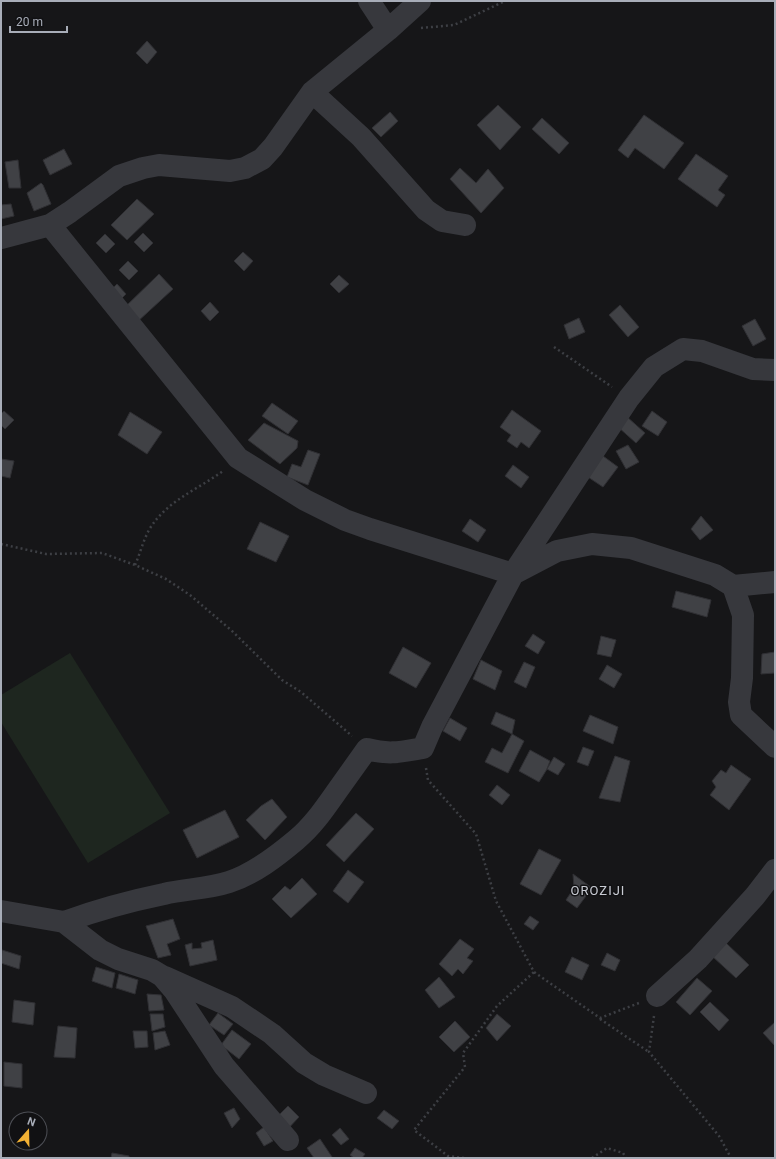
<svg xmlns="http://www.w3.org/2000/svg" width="776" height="1159" font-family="Roboto,sans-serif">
	<rect width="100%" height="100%" fill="#161618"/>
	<!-- green -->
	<path fill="#1e261f" d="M 70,653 L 170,813 L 88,863 L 1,722 L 1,695 Z"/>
	<!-- building -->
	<path fill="#404145" stroke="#303034" d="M 147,41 L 157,52 L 147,64 L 136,53 Z
		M 498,105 L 521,127 L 500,150 L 477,125 Z
		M 390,112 L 398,121 L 381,137 L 372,128 Z
		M 644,115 L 684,143 L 664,169 L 635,148 L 628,158 L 618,150 Z
		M 542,118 L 569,143 L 559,154 L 532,129 Z
		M 64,149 L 72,164 L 50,175 L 43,160 Z
		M 696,154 L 728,176 L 718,190 L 725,195 L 717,207 L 678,179 Z
		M 18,160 L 21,188 L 9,188 L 5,162 Z
		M 460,168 L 476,183 L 488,169 L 504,188 L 481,213 L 450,179 Z
		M 41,183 L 43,185 L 51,204 L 34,211 L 27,193 Z
		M 137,199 L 154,214 L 127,240 L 111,225 Z
		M 11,204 L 14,216 L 1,219 L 1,205 Z
		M 143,233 L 153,243 L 144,252 L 134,242 Z
		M 105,234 L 115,244 L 106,253 L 96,243 Z
		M 243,252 L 253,261 L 244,271 L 234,261 Z
		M 128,261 L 138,271 L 129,280 L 119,270 Z
		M 159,274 L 173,289 L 136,323 L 123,309 Z
		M 339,275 L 349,284 L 339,293 L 330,284 Z
		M 117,284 L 126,294 L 117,303 L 108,293 Z
		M 210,302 L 219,312 L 210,321 L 201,311 Z
		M 620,305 L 639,327 L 628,337 L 609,315 Z
		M 579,318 L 585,332 L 569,339 L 564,325 Z
		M 755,319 L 766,339 L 753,346 L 742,326 Z
		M 272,403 L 298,421 L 288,434 L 262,416 Z
		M 512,410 L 541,431 L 529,448 L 521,442 L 517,448 L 507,441 L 511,435 L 500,427 Z
		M 4,411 L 14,420 L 5,429 L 1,425 L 1,414 Z
		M 652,411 L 667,422 L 658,436 L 642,426 Z
		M 130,412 L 162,432 L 147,454 L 118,435 Z
		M 626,416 L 645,433 L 636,443 L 617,426 Z
		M 264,423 L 298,441 L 297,448 L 280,464 L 248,440 Z
		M 628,445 L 639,462 L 626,469 L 616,451 Z
		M 308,450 L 320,454 L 308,485 L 287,477 L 292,464 L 301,467 Z
		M 603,456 L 618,467 L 603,487 L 588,477 Z
		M 1,459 L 14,461 L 10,478 L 1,476 Z
		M 513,465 L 529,477 L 521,488 L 505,476 Z
		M 701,516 L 713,530 L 700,540 L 691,529 Z
		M 470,519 L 486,530 L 478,542 L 462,531 Z
		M 260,522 L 289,536 L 276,562 L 247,549 Z
		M 676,591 L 711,600 L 707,617 L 672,607 Z
		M 533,634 L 545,642 L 538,654 L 525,646 Z
		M 601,636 L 616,640 L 611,657 L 597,654 Z
		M 403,647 L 431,663 L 416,688 L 389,673 Z
		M 775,652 L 775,673 L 761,674 L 762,654 Z
		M 481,660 L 502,671 L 495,690 L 473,679 Z
		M 524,662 L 535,667 L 526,688 L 514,682 Z
		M 607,665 L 622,674 L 614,688 L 599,679 Z
		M 496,712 L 515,720 L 512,734 L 491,724 Z
		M 590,715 L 618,727 L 613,744 L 583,731 Z
		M 450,718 L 467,728 L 460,741 L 443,731 Z
		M 512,734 L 524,741 L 508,773 L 485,762 L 492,748 L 502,753 Z
		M 583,747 L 594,751 L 588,766 L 577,762 Z
		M 530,750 L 550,761 L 547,769 L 539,782 L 519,771 Z
		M 615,756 L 630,761 L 620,802 L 599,798 Z
		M 554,757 L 565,764 L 558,775 L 547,769 Z
		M 731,765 L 751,779 L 729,810 L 710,795 L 716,787 L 712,781 L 721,770 L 726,773 Z
		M 497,785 L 510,795 L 502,805 L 489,795 Z
		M 272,799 L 287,817 L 265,840 L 246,820 L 261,806 Z
		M 225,810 L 239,837 L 197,858 L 183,830 Z
		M 356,813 L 374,829 L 344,862 L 326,845 Z
		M 539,849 L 561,860 L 541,895 L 520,884 Z
		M 348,870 L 364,882 L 348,903 L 333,891 Z
		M 573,874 L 592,888 L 577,908 L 566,900 L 574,888 Z
		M 302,878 L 317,894 L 291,918 L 272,899 L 285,886 L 290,890 Z
		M 530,916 L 539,922 L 533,930 L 524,924 Z
		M 173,919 L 180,939 L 167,944 L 171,955 L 158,958 L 146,926 Z
		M 460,939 L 474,949 L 467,958 L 473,961 L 463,974 L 458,969 L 452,976 L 439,964 Z
		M 213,940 L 217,960 L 190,966 L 185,945 L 192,943 L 192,949 L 202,948 L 201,943 Z
		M 725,942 L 749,965 L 736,978 L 712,956 Z
		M 2,950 L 21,956 L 19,969 L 1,963 Z
		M 607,953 L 620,960 L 615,971 L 601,965 Z
		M 572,957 L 589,965 L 582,980 L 565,972 Z
		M 96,967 L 115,973 L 112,988 L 92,981 Z
		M 119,974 L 138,980 L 135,994 L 116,988 Z
		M 439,977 L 455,997 L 439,1008 L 425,990 Z
		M 697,978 L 712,991 L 690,1015 L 676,1002 Z
		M 147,994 L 161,995 L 164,1010 L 149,1011 Z
		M 14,1000 L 35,1003 L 33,1025 L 12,1022 Z
		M 710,1002 L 729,1020 L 719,1031 L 700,1012 Z
		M 218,1013 L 233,1024 L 224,1035 L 209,1025 Z
		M 150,1014 L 163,1014 L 165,1027 L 152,1031 Z
		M 497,1014 L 511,1026 L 497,1041 L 486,1028 Z
		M 455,1021 L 470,1037 L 454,1052 L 439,1037 Z
		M 775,1022 L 775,1046 L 763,1033 Z
		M 58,1026 L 77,1028 L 75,1058 L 54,1057 Z
		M 232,1030 L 251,1044 L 239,1059 L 221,1045 Z
		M 133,1031 L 147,1031 L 148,1047 L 135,1048 Z
		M 165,1031 L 170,1045 L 155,1050 L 153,1033 Z
		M 4,1062 L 22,1064 L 22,1088 L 4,1086 Z
		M 288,1106 L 299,1117 L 285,1132 L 273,1121 Z
		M 234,1108 L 240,1119 L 232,1128 L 224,1113 Z
		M 384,1110 L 399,1121 L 392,1129 L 377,1118 Z
		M 264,1127 L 273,1141 L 264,1146 L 256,1133 Z
		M 340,1128 L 349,1139 L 341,1145 L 332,1135 Z
		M 320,1139 L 332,1157 L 330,1158 L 314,1158 L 307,1148 Z
		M 355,1148 L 365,1154 L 362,1158 L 354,1158 L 350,1155 Z
		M 112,1153 L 129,1156 L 129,1158 L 111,1158 Z"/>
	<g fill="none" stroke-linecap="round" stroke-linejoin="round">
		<!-- path -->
		<path stroke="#3d3f44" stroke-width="2.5" stroke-dasharray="2 3" stroke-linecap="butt" d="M 421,28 L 454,25 L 505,1
			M 554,347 L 612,387
			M 1,544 L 46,554 L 102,553 L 135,565 L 166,579 L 190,595 L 231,630 L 282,680 L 301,692 L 352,736
			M 135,565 C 140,554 143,541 149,530 C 166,501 197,490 223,471
			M 426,768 L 428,780 L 476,834 L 496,901 L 534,972 L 600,1018 L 639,1003
			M 654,1016 L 649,1052 L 719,1136 L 731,1158
			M 600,1019 L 649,1052
			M 464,1158 L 448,1156 L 414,1130 L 465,1067 L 463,1053 L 497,1006 L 534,972
			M 592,1158 L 607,1148 L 623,1153 L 626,1158"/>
		<!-- minor -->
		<path stroke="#37383d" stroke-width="22" d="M 369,1 L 388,30
			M 312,92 L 361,137 L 426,210 L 442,221 L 465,225
			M 50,225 L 238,458 L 305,500 L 345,520 L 370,529 L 513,574 L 629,398 L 654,367 L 683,349 L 702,351 L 753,369 L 775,370
			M 1,238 L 50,225 L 70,212 L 119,176 L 143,168 L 159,165 L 230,171 L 245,168 L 262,159 L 273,147 L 312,92 L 388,30 L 420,1
			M 733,586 L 775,582
			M 1,911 L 64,922 L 100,950 L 118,959 L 152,970 L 162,976 L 174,990 L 224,1066 L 288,1140
			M 64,922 C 97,910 130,901 164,894 C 185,889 208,889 229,882 C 254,874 277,856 296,840 C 313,826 325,808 337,791 C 347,777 357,763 367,749 C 390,755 400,752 423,748 L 432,727 L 513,574 L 557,551 L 592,544 L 631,548 L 715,575 L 733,586 L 743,615 L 742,678 L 739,702 L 741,715 L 775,747
			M 165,977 L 232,1007 L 272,1034 L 304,1063 L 324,1075 L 366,1093
			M 657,996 L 698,959 L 755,896 L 775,870"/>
	</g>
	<g text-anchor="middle" stroke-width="3" stroke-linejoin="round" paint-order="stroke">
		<!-- quarter labels -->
		<g font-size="13" letter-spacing="1" fill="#c9ccd4" stroke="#111113">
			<text x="598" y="895">OROZIJI</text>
		</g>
	</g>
	<!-- border -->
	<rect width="776" height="1159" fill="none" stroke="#a8adb8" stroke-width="4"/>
	<!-- north arrow -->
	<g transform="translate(28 1131) rotate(20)"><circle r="19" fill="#111113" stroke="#4d4f55"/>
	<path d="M0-3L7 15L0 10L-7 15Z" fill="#f2b134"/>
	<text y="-6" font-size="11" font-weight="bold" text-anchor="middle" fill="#a8adb8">N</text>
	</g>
	<!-- scale -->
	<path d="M10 26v6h57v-6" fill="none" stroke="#a8adb8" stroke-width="2"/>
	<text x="16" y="26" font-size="12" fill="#a8adb8" stroke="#111113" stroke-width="3" paint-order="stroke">20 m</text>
</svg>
